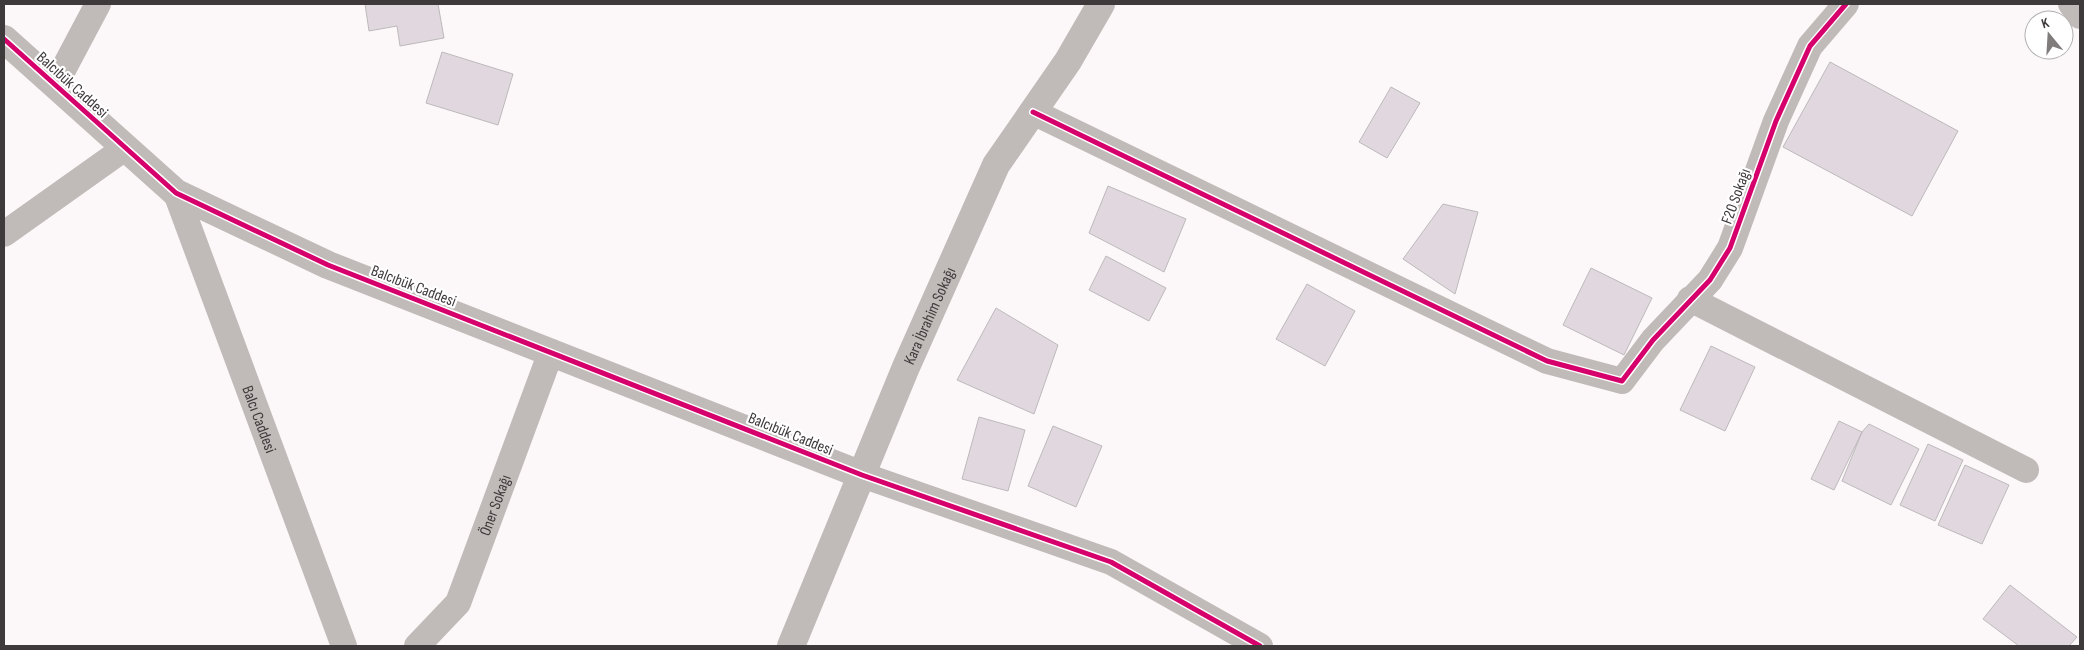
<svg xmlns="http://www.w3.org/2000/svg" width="2084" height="650" font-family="'Sofia Sans Condensed',sans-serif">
	<rect width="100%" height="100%" fill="#fcf7f8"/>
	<!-- building -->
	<path fill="#e0d8de" stroke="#bdb9bb" d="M 365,4 L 438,4 L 444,38 L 400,46 L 397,26 L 369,31 Z
		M 442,52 L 513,74 L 498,125 L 426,103 Z
		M 1830,62 L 1958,131 L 1912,216 L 1783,147 Z
		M 1391,87 L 1420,103 L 1387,158 L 1359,142 Z
		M 1108,186 L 1186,219 L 1164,272 L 1089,233 Z
		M 1443,204 L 1478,212 L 1455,294 L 1403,259 Z
		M 1106,256 L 1166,288 L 1149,321 L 1089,290 Z
		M 1591,268 L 1652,298 L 1624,355 L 1563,325 Z
		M 1307,284 L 1355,311 L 1325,366 L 1276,339 Z
		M 996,308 L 1058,345 L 1034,414 L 957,380 Z
		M 1711,346 L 1755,367 L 1725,431 L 1680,410 Z
		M 979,417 L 1025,430 L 1008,491 L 962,479 Z
		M 1839,421 L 1862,432 L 1834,490 L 1811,479 Z
		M 1869,424 L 1919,449 L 1891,505 L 1842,481 L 1862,432 Z
		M 1053,426 L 1102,446 L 1076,507 L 1028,486 Z
		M 1928,444 L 1963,460 L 1935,521 L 1900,505 Z
		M 1965,465 L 2009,485 L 1982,544 L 1938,525 Z
		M 2010,585 L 2077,637 L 2069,646 L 2019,646 L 1983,619 Z"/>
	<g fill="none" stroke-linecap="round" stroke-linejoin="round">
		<!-- minor -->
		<g stroke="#c0bbb9" stroke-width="26">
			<path d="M 2071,4 L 2080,16"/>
			<path d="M 55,85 L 98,4"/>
			<path d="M 1033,112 L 1547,361 L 1622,381 L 1653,340 L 1710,280 L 1730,248 L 1776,121 L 1810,46 L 1846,4"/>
			<path id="s1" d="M 176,193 L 344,646"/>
			<path d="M 4,234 L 125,148"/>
			<path d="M 1690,299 L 2026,470"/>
			<path d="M 862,475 L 1111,562 L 1260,646"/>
			<path id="s2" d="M 417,646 L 458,603 L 551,352"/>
		</g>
		<!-- tertiary -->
		<g stroke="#c0bbb9" stroke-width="28">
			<path d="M 4,39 L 176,193 L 328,265 L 862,475"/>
			<path id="s3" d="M 791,646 L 906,367 L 996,165 L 1068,61 L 1101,4"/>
		</g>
		<defs>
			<path id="cycleway" d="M 4,39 L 176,193 L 328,265 L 862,475 L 1111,562 L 1260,646
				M 1033,112 L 1547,361 L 1622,381 L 1653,340 L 1710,280 L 1730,248 L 1776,121 L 1810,46 L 1846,4"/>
		</defs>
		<!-- cycleway casing -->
		<use href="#cycleway" stroke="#fff" stroke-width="8"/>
		<!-- cycleway -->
		<use href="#cycleway" stroke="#d6006c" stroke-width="5"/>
	</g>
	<g text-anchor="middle" stroke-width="4.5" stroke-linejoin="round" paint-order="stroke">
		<!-- street labels -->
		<g font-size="16" fill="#3e393a" stroke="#fff">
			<text transform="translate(73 84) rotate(42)" y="6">Balcıbük Caddesi</text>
			<text transform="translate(1735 196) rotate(-70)" y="6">F20 Sokağı</text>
			<text transform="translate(414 285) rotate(21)" y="6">Balcıbük Caddesi</text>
			<text dy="6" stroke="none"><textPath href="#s3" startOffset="358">Kara İbrahim Sokağı</textPath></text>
			<text dy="6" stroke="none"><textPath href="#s1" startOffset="241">Balcı Caddesi</textPath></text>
			<text transform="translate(791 433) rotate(22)" y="6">Balcıbük Caddesi</text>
			<text dy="6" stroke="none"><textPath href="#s2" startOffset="164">Öner Sokağı</textPath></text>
		</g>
	</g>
	<!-- border -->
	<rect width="2084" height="650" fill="none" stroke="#3e393a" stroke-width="10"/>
	<!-- north arrow -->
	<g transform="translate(2049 35) rotate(342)"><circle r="24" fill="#ffffff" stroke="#b2b0b0"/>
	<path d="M0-4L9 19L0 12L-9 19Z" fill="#807c7c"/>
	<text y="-8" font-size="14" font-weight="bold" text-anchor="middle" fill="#3e393a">K</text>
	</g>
</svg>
